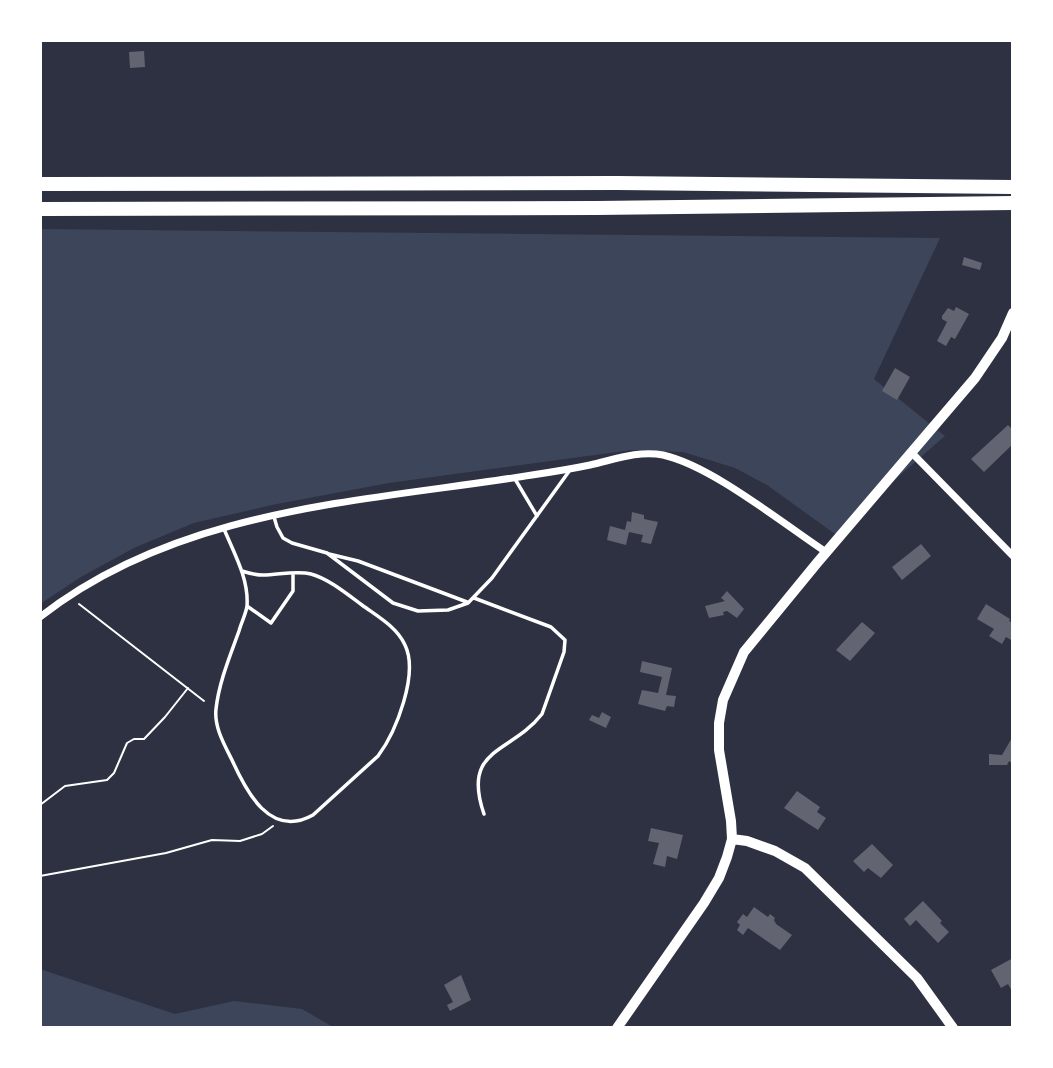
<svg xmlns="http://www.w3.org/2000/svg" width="1053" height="1068" font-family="Raleway,sans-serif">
	<rect width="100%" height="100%" fill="#2d3142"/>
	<!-- green -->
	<path fill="#3c4559" d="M 40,229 L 940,238 L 874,379 L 945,436 L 890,484 L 839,537 L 767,485 L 735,468 L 683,452 L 632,450 L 389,483 L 272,505 L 194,523 L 134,548 L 81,577 L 40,604 Z
		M 40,969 L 175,1014 L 234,1001 L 302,1009 L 335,1028 L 40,1028 Z"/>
	<!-- building -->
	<path fill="#626471" d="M 144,51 L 145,67 L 130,68 L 129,52 Z
		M 964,257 L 982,263 L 980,270 L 962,265 Z
		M 956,307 L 969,314 L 955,339 L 951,337 L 946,346 L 937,341 L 947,322 L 942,319 L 942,316 L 948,308 L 954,311 Z
		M 895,368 L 910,377 L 897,400 L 882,391 Z
		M 1008,425 L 1013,430 L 1013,444 L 984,472 L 971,459 Z
		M 632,512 L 644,515 L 644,519 L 658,522 L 651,544 L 641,542 L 643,535 L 629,532 L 626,545 L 607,540 L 610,526 L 625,530 L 627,521 L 631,522 Z
		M 921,544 L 931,556 L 902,580 L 892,567 Z
		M 727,591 L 744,609 L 737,618 L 727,611 L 723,612 L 724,615 L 709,618 L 705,606 L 725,601 L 721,598 Z
		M 986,604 L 1010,619 L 1009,621 L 1013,623 L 1013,641 L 1006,637 L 1002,644 L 989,636 L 994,629 L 977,619 Z
		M 862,622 L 875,633 L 850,661 L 836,650 Z
		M 642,661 L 672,668 L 666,695 L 676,696 L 674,707 L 667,706 L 665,711 L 638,704 L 642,690 L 658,693 L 662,677 L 640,672 Z
		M 602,712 L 611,717 L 606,728 L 589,720 L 592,715 L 599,718 Z
		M 1013,736 L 1013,764 L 1009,761 L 1007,765 L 989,765 L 989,754 L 1002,755 Z
		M 797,791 L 820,807 L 817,812 L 826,818 L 818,830 L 784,808 Z
		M 651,828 L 683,835 L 677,859 L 667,856 L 665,867 L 653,864 L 659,843 L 648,841 Z
		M 872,844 L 893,865 L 881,878 L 868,868 L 864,872 L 853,861 Z
		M 923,901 L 942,921 L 940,923 L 949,932 L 938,943 L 916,920 L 910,926 L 904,919 Z
		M 754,907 L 768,917 L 770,914 L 775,918 L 774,920 L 776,924 L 792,935 L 780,950 L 748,928 L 743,935 L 737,930 L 740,925 L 737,922 L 743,914 L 747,917 Z
		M 1013,958 L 1013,993 L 1008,984 L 1001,988 L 991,970 Z
		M 461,975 L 471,1000 L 450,1011 L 447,1005 L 453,1002 L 444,985 Z"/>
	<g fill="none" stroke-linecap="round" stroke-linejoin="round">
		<!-- path -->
		<path stroke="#fff" stroke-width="2" d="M 79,604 L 204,701
			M 40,805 L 65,786 L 107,780 L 114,773 L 127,743 L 134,739 L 144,739 L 165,717 L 188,688
			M 40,876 L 166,853 L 212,840 L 240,841 L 262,834 L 273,826"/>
		<!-- service -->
		<path stroke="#fff" stroke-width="3.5" d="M 515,479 L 537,516
			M 274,517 L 277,527 L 283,538 L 292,543 L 327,553 L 393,603 L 418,611 L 448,610 L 468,603 L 492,578 L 570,470
			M 224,529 C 234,553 249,579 247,606 C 246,614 241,623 239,631 C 230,656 219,682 216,709 C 214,727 224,744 232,760 C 246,791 270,839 313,815 L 378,756 C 396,732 419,674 405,645 C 397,627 377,616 362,605 C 347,594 329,579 311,574 C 296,570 278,575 263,575 C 256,575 248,573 242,571
			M 329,554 L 358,561 L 467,602
			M 474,598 L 551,627 L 565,640 L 564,652 L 542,714 C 511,754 461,747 484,814
			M 247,606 L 271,623 L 293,591 L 293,574"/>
		<!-- minor -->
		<path stroke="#fff" stroke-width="7" d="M 912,453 L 1013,556
			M 40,617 C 180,507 364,502 532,475 C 552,472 571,469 590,465 C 613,460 638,450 663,455 C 712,466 782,523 826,552"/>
		<!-- tertiary -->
		<path stroke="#fff" stroke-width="10" d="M 732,839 L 747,841 L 775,851 L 805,868 L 917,978 L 953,1028
			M 617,1028 L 704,903 L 719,878 L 727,857 L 732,839 L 731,821 L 719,750 L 719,723 L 723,700 L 744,652 L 817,563 L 975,378 L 1002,338 L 1013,313"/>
		<!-- motorway -->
		<path stroke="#fff" stroke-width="14" d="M 40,184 L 617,183 L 1013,187
			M 40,209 L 596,208 L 1013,203"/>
	</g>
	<!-- border -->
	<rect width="1053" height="1068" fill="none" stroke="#ffffff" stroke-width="84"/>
</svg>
